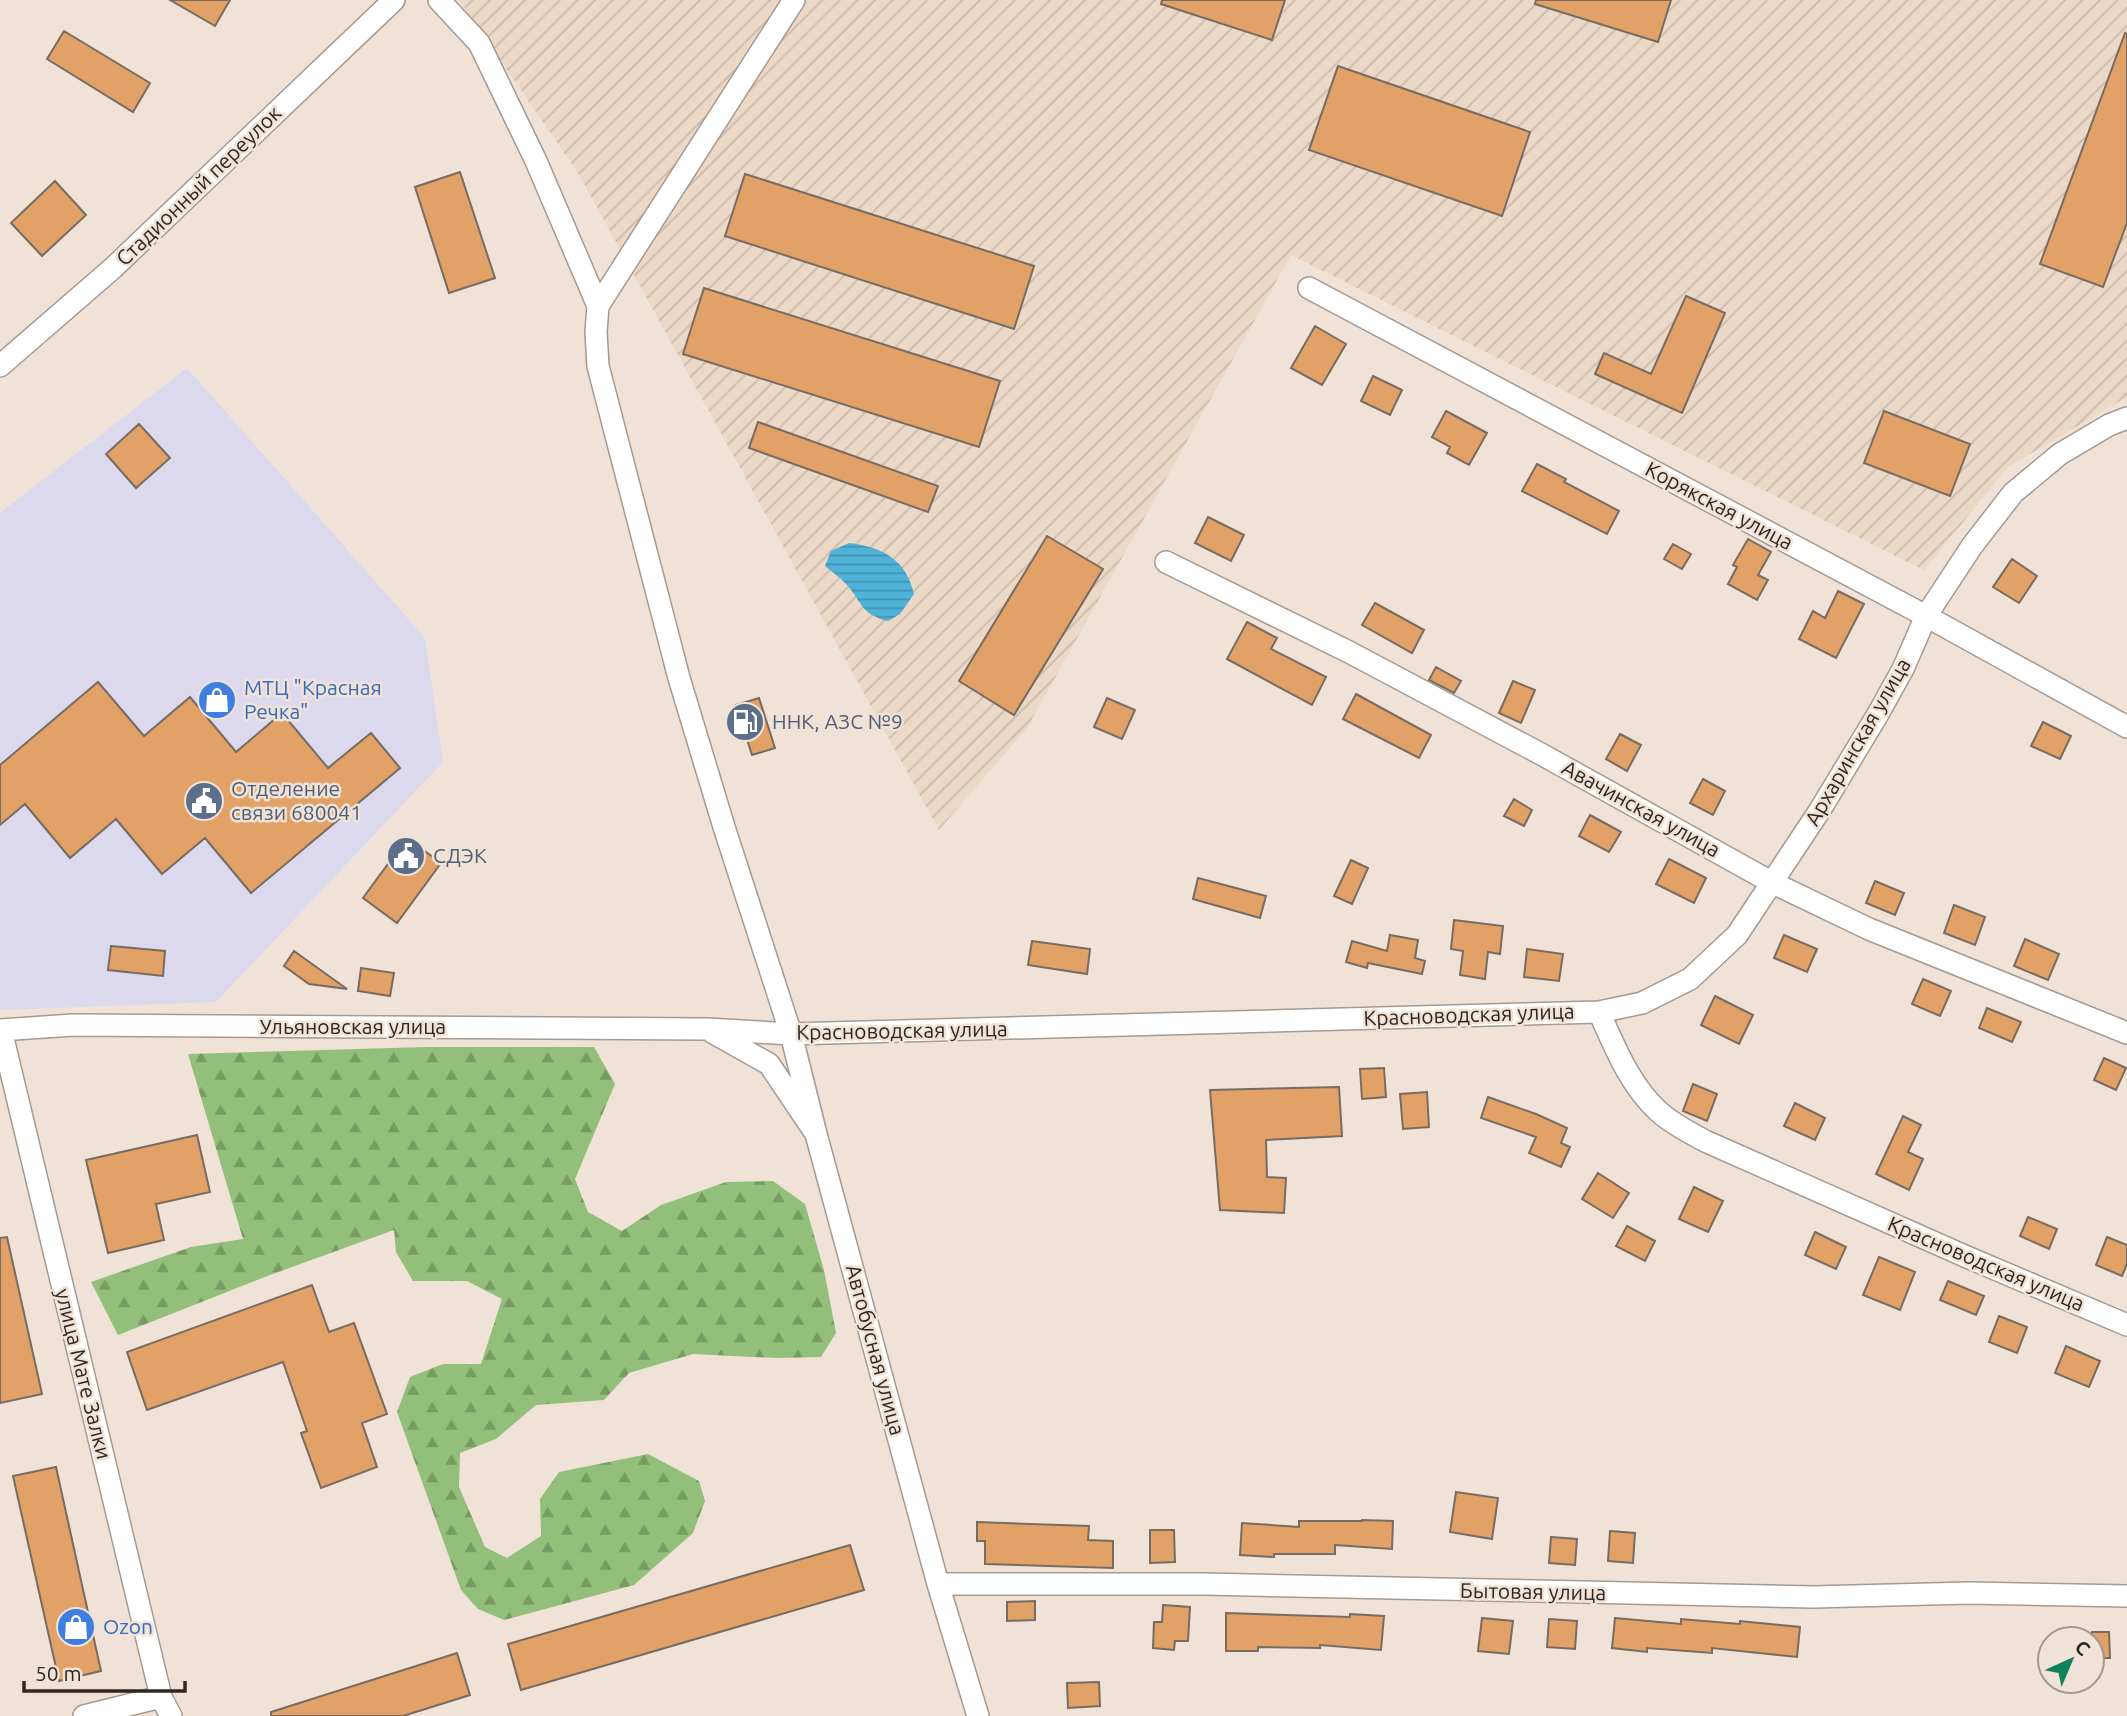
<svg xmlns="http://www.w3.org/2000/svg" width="2127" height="1716" font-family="Ubuntu,sans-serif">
	<defs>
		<pattern id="industrial-furrows" width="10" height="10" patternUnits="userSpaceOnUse" patternTransform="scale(1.75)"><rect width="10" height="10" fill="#ecd8c7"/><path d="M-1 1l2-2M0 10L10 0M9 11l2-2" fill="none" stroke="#cbb9ab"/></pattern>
		<pattern id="forest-firs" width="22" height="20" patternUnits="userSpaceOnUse" patternTransform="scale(1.75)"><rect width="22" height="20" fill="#92bf7a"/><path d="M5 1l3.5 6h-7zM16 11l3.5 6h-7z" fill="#789b64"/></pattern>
		<pattern id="water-rules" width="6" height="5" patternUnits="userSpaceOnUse" patternTransform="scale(1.75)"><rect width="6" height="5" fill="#4fb2d7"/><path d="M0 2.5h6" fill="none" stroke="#4291ae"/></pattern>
	</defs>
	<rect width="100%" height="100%" fill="#f0e2d7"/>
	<!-- commercial -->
	<path fill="#dcd8ee" d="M 187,368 L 425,638 L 443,762 L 216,1002 L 0,1010 L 0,513 Z"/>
	<!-- industrial -->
	<path fill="url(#industrial-furrows)" d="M 459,0 L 2127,0 L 2127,397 L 2008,467 L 1924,570 L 1291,255 L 1027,728 L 939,830 L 578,173 Z"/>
	<!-- forest -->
	<path fill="url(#forest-firs)" d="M 426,1047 L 594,1047 L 615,1084 L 575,1179 L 588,1212 L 622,1231 L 661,1205 L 726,1182 L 773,1181 L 805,1204 L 824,1270 L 836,1333 L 821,1357 L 777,1358 L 693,1354 L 629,1373 L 604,1400 L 536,1405 L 496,1439 L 460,1453 L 459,1487 L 485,1547 L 507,1558 L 541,1536 L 540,1499 L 559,1472 L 648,1454 L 699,1481 L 705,1501 L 693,1533 L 634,1585 L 504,1620 L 478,1609 L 461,1590 L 397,1412 L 410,1377 L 443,1364 L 481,1364 L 502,1299 L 467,1281 L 413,1281 L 396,1252 L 394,1230 L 270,1275 L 118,1335 L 91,1282 L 191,1247 L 243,1239 L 188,1054 Z"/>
	<!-- water -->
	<path fill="url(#water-rules)" d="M 849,543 C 882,547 906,559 914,594 L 900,614 L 888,621 C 860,614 863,603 847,585 C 841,578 832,572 825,566 L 831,551 Z"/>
	<!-- building -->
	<path fill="#e1a167" stroke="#786c62" stroke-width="2" d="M 170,0 L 230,0 L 215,26 Z
		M 1162,0 L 1285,0 L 1272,40 L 1161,4 Z
		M 1536,0 L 1671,0 L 1658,42 L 1535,4 Z
		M 64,31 L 150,83 L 133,112 L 47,59 Z
		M 2125,33 L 2127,34 L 2127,223 L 2103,287 L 2040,264 Z
		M 1338,66 L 1530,132 L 1502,216 L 1309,150 Z
		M 460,172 L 495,278 L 449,293 L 415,187 Z
		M 745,174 L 1034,266 L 1014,329 L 725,236 Z
		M 55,181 L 86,215 L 42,256 L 11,223 Z
		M 704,288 L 1000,381 L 979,447 L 683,354 Z
		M 1686,296 L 1725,313 L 1682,413 L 1595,374 L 1604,353 L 1651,374 Z
		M 1315,326 L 1346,344 L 1322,385 L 1291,368 Z
		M 1373,376 L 1402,390 L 1390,415 L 1361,401 Z
		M 1446,411 L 1487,433 L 1469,465 L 1447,453 L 1450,447 L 1432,437 Z
		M 1884,411 L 1970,444 L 1950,496 L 1864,463 Z
		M 758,422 L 938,486 L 928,512 L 749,448 Z
		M 139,424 L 170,458 L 136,488 L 106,454 Z
		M 1537,464 L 1566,479 L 1564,482 L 1619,511 L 1607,534 L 1522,491 Z
		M 1208,517 L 1244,535 L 1231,561 L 1195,543 Z
		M 1047,536 L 1103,569 L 1014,715 L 959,681 Z
		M 1748,539 L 1771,552 L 1758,575 L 1768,580 L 1757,600 L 1728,584 L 1737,567 L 1733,565 Z
		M 1673,544 L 1691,554 L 1682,569 L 1664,559 Z
		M 2012,559 L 2037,576 L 2019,603 L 1993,587 Z
		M 1838,591 L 1864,604 L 1836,658 L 1799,639 L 1813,611 L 1825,618 Z
		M 1375,603 L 1424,630 L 1412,653 L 1362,625 Z
		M 1247,622 L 1277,638 L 1271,649 L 1326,677 L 1312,705 L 1227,659 Z
		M 1436,667 L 1461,681 L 1454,693 L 1429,680 Z
		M 1513,681 L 1535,690 L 1521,723 L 1499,713 Z
		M 98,682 L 144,736 L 190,697 L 236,752 L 282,713 L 328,768 L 371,733 L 400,768 L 251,893 L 205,838 L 162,874 L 116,819 L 70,858 L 25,804 L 0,825 L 0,765 Z
		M 1356,694 L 1431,735 L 1419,758 L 1343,719 Z
		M 759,698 L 775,748 L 752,755 L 736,705 Z
		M 1107,698 L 1135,710 L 1122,739 L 1094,727 Z
		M 2043,722 L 2071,736 L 2060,759 L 2031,746 Z
		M 1620,734 L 1641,745 L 1627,771 L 1606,759 Z
		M 1703,779 L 1725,791 L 1713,815 L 1690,803 Z
		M 1514,799 L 1532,810 L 1524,826 L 1504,816 Z
		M 1590,815 L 1621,832 L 1609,852 L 1579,836 Z
		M 407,838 L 441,863 L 397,923 L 363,898 Z
		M 1669,859 L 1706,878 L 1694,903 L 1656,884 Z
		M 1351,860 L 1368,868 L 1352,904 L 1334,896 Z
		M 1198,878 L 1266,896 L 1260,918 L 1193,899 Z
		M 1875,881 L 1904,893 L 1895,915 L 1866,903 Z
		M 1954,905 L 1985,917 L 1975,945 L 1944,933 Z
		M 1454,920 L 1503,926 L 1500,954 L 1488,952 L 1485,979 L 1460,975 L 1463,951 L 1451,949 Z
		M 1390,935 L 1418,940 L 1415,958 L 1425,961 L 1422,974 L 1368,963 L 1367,968 L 1346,962 L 1352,941 L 1387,951 Z
		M 1784,935 L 1817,949 L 1807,972 L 1774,958 Z
		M 2025,939 L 2059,954 L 2048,980 L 2014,966 Z
		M 1032,941 L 1090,949 L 1087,974 L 1028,965 Z
		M 111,946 L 165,951 L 163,976 L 108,970 Z
		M 1527,949 L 1563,954 L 1559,981 L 1524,977 Z
		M 294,951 L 347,989 L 309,984 L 284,966 Z
		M 361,968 L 394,973 L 390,996 L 358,991 Z
		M 1923,979 L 1951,991 L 1940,1016 L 1912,1004 Z
		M 1715,996 L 1753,1015 L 1739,1044 L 1701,1025 Z
		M 1987,1008 L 2021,1022 L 2012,1042 L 1979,1028 Z
		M 2104,1058 L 2126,1068 L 2116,1090 L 2094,1080 Z
		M 1384,1068 L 1386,1097 L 1362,1099 L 1360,1069 Z
		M 1693,1084 L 1717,1094 L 1707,1121 L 1683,1111 Z
		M 1339,1087 L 1342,1136 L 1266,1140 L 1267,1177 L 1286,1178 L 1284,1213 L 1220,1210 L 1210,1090 Z
		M 1427,1092 L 1429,1127 L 1403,1129 L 1400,1094 Z
		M 1488,1097 L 1536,1114 L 1567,1128 L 1561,1143 L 1570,1147 L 1561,1167 L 1529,1153 L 1536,1137 L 1481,1118 Z
		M 1795,1103 L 1825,1118 L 1815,1140 L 1784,1126 Z
		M 1903,1116 L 1921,1125 L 1908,1152 L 1923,1159 L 1909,1190 L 1876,1174 Z
		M 197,1135 L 210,1192 L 156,1204 L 164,1240 L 108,1253 L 86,1160 Z
		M 1598,1173 L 1629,1193 L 1613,1218 L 1582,1199 Z
		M 1694,1187 L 1723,1201 L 1708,1232 L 1679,1219 Z
		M 2028,1217 L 2057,1229 L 2049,1249 L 2020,1236 Z
		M 1627,1226 L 1655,1241 L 1645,1261 L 1616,1246 Z
		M 1815,1232 L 1846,1247 L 1836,1269 L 1805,1255 Z
		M 7,1237 L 42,1394 L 0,1403 L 0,1238 Z
		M 2107,1237 L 2127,1245 L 2127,1264 L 2122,1276 L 2096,1265 Z
		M 1879,1257 L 1915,1272 L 1900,1310 L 1863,1295 Z
		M 1948,1281 L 1984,1296 L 1976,1315 L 1940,1300 Z
		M 312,1285 L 329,1332 L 354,1323 L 387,1414 L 362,1423 L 377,1467 L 321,1488 L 301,1433 L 307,1431 L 283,1362 L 147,1410 L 127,1352 Z
		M 1999,1316 L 2027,1327 L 2017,1353 L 1989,1342 Z
		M 2066,1346 L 2100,1361 L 2089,1387 L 2055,1373 Z
		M 56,1467 L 101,1671 L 59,1681 L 13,1476 Z
		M 1456,1492 L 1498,1498 L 1492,1539 L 1450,1532 Z
		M 1362,1520 L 1393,1521 L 1392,1549 L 1335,1545 L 1335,1554 L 1274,1554 L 1274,1557 L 1240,1555 L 1242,1523 L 1299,1527 L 1299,1521 L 1362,1521 Z
		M 977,1522 L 1089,1526 L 1088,1540 L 1113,1541 L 1113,1568 L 985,1564 L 985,1541 L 977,1541 Z
		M 1150,1530 L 1174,1530 L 1175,1562 L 1150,1563 Z
		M 1610,1531 L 1635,1533 L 1633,1563 L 1608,1561 Z
		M 1551,1537 L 1577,1539 L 1575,1565 L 1549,1563 Z
		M 850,1545 L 864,1590 L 521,1690 L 508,1644 Z
		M 1035,1601 L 1035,1620 L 1007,1621 L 1007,1602 Z
		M 1163,1605 L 1190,1607 L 1188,1641 L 1175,1641 L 1174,1650 L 1153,1648 L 1154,1622 L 1162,1622 Z
		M 1226,1613 L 1350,1617 L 1350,1614 L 1384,1616 L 1381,1650 L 1320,1645 L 1320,1648 L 1258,1647 L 1258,1651 L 1226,1651 Z
		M 1482,1618 L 1513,1621 L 1509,1654 L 1478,1651 Z
		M 1615,1618 L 1681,1624 L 1681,1619 L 1740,1624 L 1740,1621 L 1800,1627 L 1797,1657 L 1712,1648 L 1712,1653 L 1647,1648 L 1647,1652 L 1612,1648 Z
		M 1549,1619 L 1577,1621 L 1575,1649 L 1547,1647 Z
		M 2092,1632 L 2109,1632 L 2110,1658 L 2092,1658 Z
		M 457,1653 L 470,1695 L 403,1716 L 271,1716 L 271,1712 Z
		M 1099,1682 L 1100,1706 L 1068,1708 L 1067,1683 Z"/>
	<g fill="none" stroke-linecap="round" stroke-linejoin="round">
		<defs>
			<path id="minor" d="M 439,0 L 479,43 L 536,161 L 598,306
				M 794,0 L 598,306 L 596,332 L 598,366 L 679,678 L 724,827 L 791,1034 L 816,1134
				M 1309,288 L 1926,616 L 2127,727
				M 0,366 L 113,268 L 394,0
				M 1166,562 L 1349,652 L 1541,754 L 1771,882 L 1869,929 L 2127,1033
				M 1599,1012 L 1642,1003 L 1690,979 L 1737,935 L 1820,810 L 1878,714 L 1903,669 L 1926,616 L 1972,546 L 2013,493 L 2060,454 L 2109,425 L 2127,418
				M 0,1030 L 73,1025 L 707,1029 L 791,1034 L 1599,1012 C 1615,1047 1629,1084 1658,1111 C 1672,1124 1689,1132 1705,1141 L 1967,1257 L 2127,1325
				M 1,1030 L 161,1697 L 171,1716
				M 712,1032 L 769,1064 L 816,1134 L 938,1584 L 978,1716
				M 938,1584 L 1205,1584 L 1813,1597 L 1969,1593 L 2127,1596
				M 84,1716 L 161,1697"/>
		</defs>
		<!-- minor casing -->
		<use href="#minor" stroke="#a6998f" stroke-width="24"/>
		<!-- minor -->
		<use href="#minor" stroke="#fff" stroke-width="21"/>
	</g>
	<!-- icons -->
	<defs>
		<symbol id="shop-disc" viewBox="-11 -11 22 22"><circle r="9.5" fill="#3f7fe0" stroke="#f0e2d7"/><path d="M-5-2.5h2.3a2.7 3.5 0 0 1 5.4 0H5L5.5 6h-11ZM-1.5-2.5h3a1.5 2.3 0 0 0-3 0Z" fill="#fff"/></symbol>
		<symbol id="fuel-disc" viewBox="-11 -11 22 22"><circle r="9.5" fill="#5c6f8a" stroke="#f0e2d7"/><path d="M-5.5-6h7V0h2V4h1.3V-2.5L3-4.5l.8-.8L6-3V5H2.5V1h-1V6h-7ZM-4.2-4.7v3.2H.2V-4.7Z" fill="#fff"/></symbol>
		<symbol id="civic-disc" viewBox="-11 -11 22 22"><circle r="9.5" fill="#5c6f8a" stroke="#f0e2d7"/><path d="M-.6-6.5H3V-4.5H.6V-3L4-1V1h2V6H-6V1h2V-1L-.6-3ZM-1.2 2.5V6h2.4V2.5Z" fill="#fff"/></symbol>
	</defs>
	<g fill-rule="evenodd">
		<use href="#shop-disc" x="195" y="678" width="44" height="44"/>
		<use href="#fuel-disc" x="723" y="700" width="44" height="44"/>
		<use href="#civic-disc" x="182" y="779" width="44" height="44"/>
		<use href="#civic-disc" x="384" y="834" width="44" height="44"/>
		<use href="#shop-disc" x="54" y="1605" width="44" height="44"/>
	</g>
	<g text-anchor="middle" stroke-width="5" stroke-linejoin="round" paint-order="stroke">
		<!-- street labels -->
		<g font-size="21" fill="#2d2723" stroke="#f0e2d7">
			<text transform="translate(199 186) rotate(-44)" y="7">Стадионный переулок</text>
			<text transform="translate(1719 506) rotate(28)" y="7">Корякская улица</text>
			<text transform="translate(1858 742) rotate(-60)" y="7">Архаринская улица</text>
			<text transform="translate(1641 809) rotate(29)" y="7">Авачинская улица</text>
			<text transform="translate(1469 1015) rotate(-2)" y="7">Красноводская улица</text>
			<text x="353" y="1034">Ульяновская улица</text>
			<text transform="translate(902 1031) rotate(-1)" y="7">Красноводская улица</text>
			<text transform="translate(1986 1264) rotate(23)" y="7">Красноводская улица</text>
			<text transform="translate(875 1350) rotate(75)" y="7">Автобусная улица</text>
			<text transform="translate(83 1374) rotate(76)" y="7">улица Мате Залки</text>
			<text transform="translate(1533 1592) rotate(1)" y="7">Бытовая улица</text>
		</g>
		<!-- shop labels -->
		<g font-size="21" fill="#366cbe" stroke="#f0e2d7" text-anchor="start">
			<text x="244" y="695">МТЦ "Красная<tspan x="244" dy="24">Речка"</tspan></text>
			<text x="103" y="1634">Ozon</text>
		</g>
		<!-- service labels -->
		<g font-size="21" fill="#4e5e75" stroke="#f0e2d7" text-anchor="start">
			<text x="772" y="729">ННК, АЗС №9</text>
			<text x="231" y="796">Отделение<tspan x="231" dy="24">связи 680041</tspan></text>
			<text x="433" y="863">СДЭК</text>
		</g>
	</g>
	<!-- north arrow -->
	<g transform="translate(2071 1660) rotate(44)"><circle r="33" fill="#f0e2d7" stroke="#a2978f" stroke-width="2"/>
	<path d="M0-5L12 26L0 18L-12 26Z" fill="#12805d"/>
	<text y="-10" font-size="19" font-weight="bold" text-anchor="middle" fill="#2d2723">С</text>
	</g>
	<!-- scale -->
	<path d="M24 1681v10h161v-10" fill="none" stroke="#2d2723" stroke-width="3.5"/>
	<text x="35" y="1681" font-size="21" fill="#2d2723" stroke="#f0e2d7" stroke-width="5" paint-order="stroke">50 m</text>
</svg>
